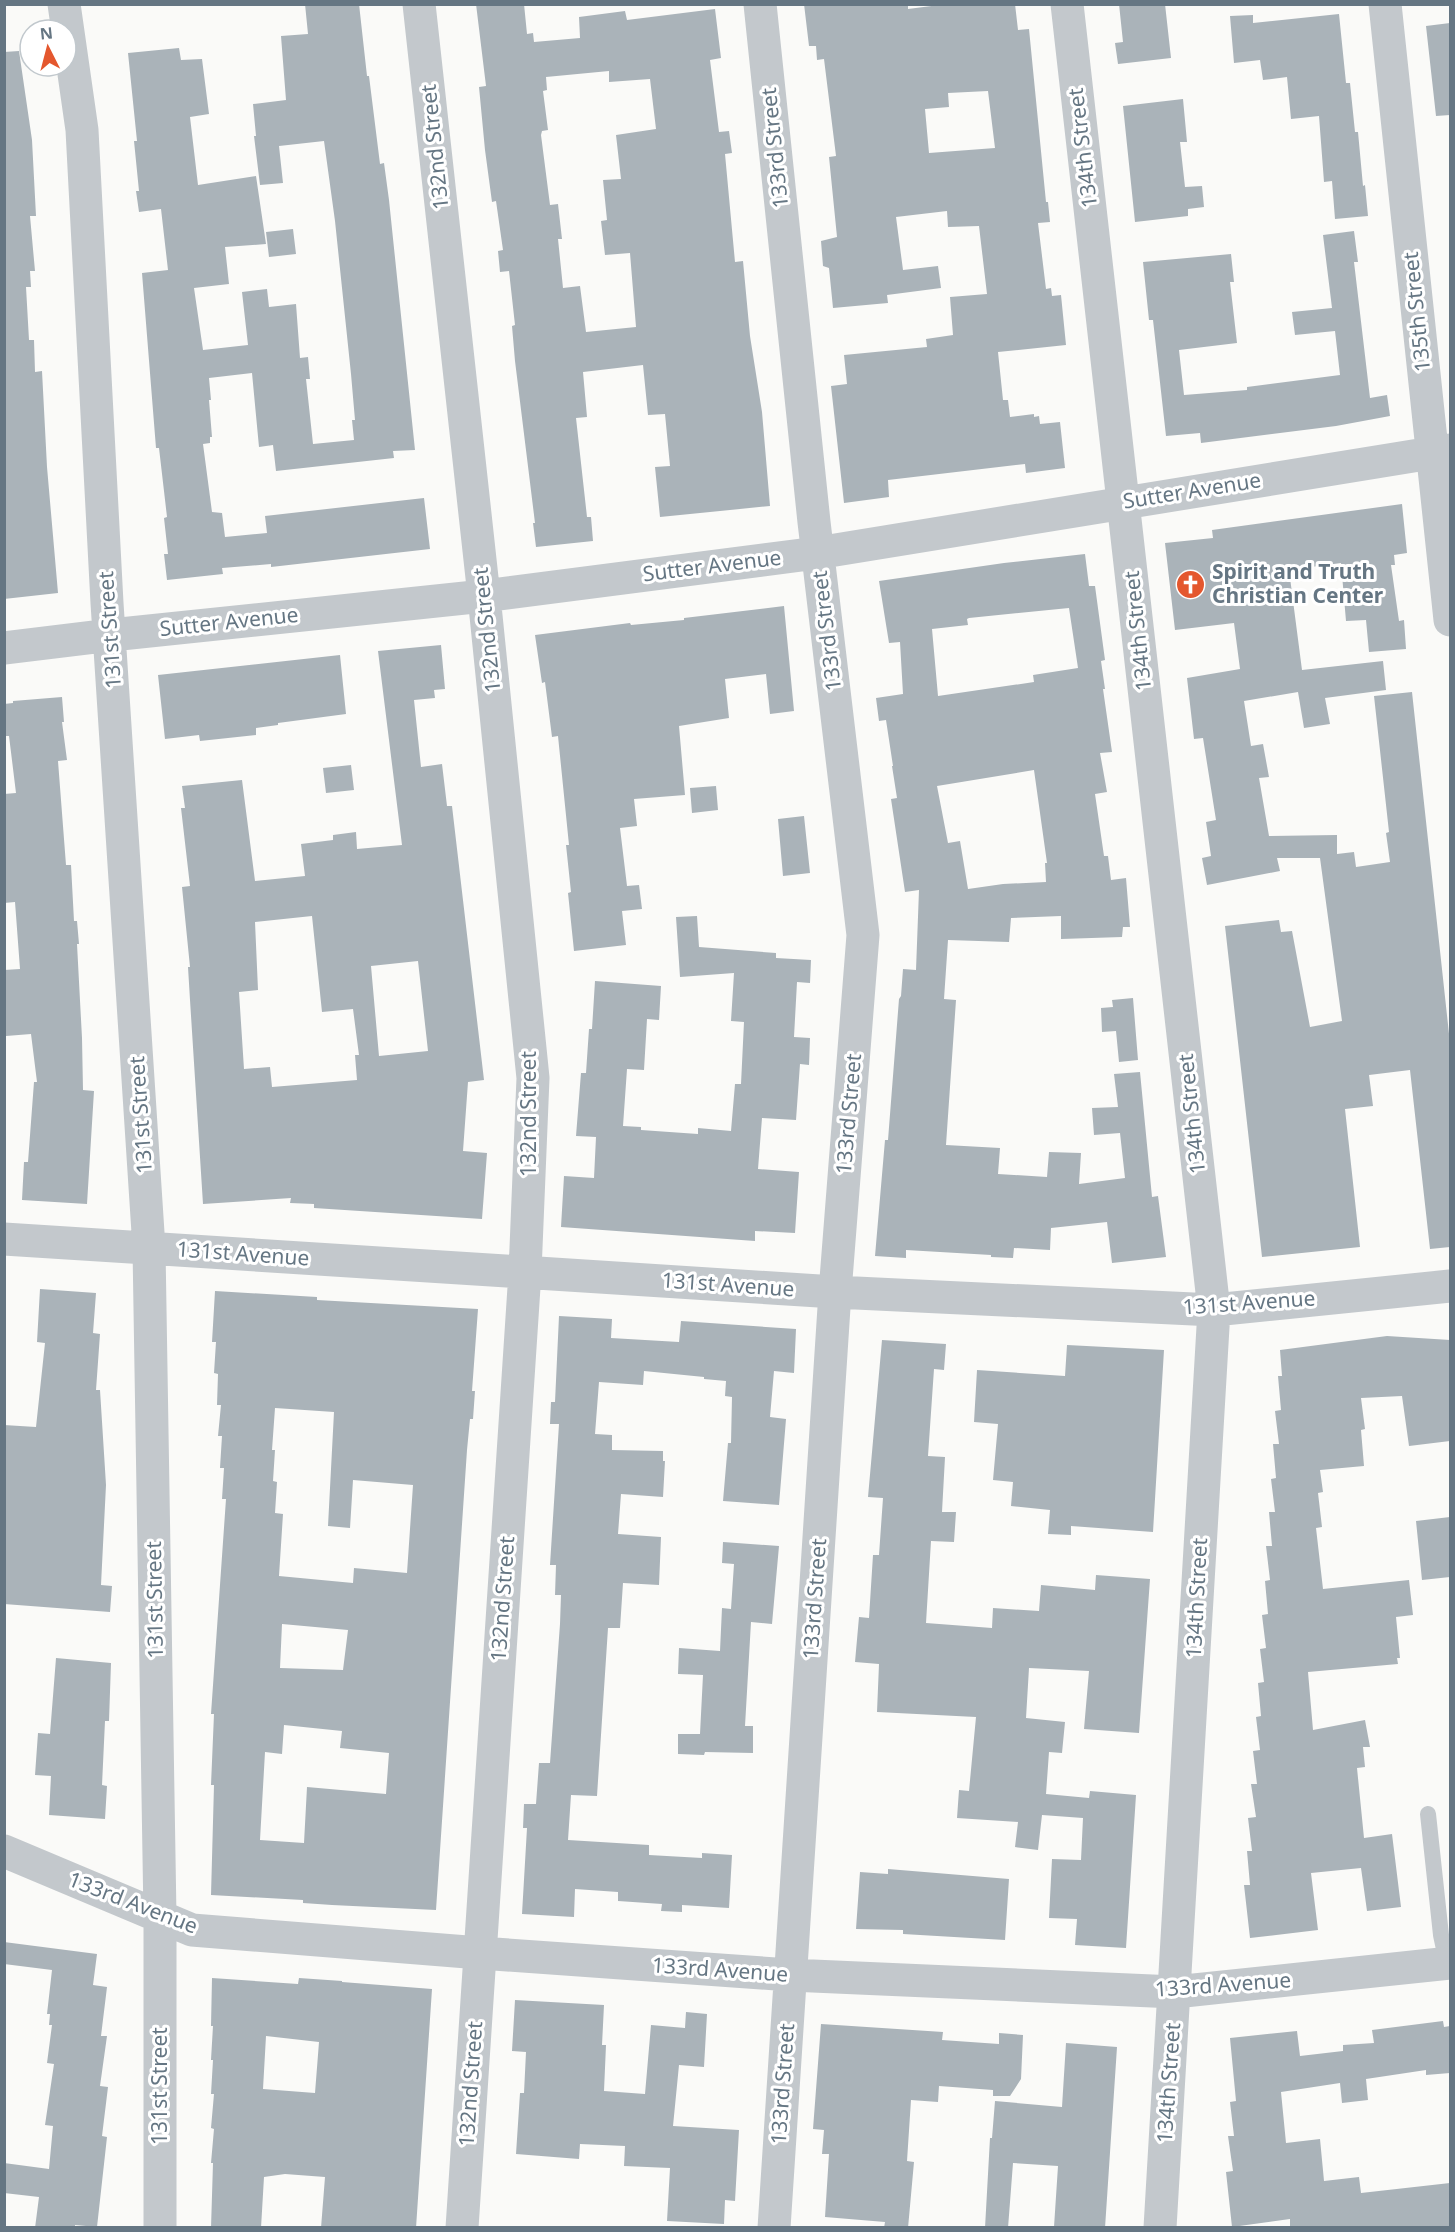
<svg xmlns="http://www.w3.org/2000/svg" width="1455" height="2232" font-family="'Noto Sans',sans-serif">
	<rect width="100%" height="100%" fill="#fafaf8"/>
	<!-- building -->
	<path fill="#aab3b9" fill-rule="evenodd" d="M 305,4 L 359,4 L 367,76 L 369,76 L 380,164 L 384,163 L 389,200 L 415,450 L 393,451 L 394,458 L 276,471 L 273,445 L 259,447 L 252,373 L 209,378 L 211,400 L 209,400 L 212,437 L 210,437 L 210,443 L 203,444 L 212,512 L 222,513 L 225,537 L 267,533 L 265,516 L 424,498 L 430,549 L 271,567 L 271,564 L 222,568 L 223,574 L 167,580 L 164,554 L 168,554 L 164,518 L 167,517 L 159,448 L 156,448 L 142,273 L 168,270 L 161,209 L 139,212 L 136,191 L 139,191 L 134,141 L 137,141 L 128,53 L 179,48 L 181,60 L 202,59 L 209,114 L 190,117 L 198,185 L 256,176 L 266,244 L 225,247 L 229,284 L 194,288 L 203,350 L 248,345 L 242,292 L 267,289 L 269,307 L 296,304 L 300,358 L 308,357 L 310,379 L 306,379 L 313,444 L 354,440 L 352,420 L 355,420 L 351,374 L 335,221 L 324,141 L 279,146 L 283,183 L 260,185 L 254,136 L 256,136 L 253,104 L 286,100 L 281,36 L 308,34 Z
		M 476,4 L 524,4 L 527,34 L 533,33 L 534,42 L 580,38 L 579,17 L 625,11 L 627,20 L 715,9 L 721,58 L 710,60 L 719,132 L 729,131 L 732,153 L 725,154 L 735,262 L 743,261 L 750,336 L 762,412 L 770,506 L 660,517 L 655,467 L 670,466 L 665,414 L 648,415 L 643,365 L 583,372 L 587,417 L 576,418 L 587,517 L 591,517 L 593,541 L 536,547 L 533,523 L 535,523 L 515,361 L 512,326 L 515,325 L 509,271 L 500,272 L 498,251 L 503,250 L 496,201 L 492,202 L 485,150 L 479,87 L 486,86 ZM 609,71 L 609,82 L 650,79 L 656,129 L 616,135 L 621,179 L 603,180 L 607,220 L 601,221 L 605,255 L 630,253 L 636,327 L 586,332 L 580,286 L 563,288 L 558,239 L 562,239 L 558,204 L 550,205 L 541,135 L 542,131 L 548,130 L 543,91 L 547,90 L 546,77 Z
		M 804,4 L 908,4 L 908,9 L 947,4 L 1015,4 L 1018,30 L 1029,29 L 1046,202 L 1048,202 L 1050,222 L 1038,223 L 1046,289 L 1051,288 L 1052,296 L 1061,295 L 1066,345 L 998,352 L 1003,400 L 1008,400 L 1010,417 L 1034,414 L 1034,417 L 1039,416 L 1040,424 L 1060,422 L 1065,468 L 1026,473 L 1025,464 L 888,480 L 889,497 L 844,503 L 831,386 L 847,384 L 844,355 L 927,347 L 926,339 L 953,335 L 950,297 L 987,294 L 979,226 L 948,227 L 947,211 L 896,217 L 903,270 L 938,266 L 941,288 L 887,295 L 888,303 L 833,308 L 829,268 L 823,266 L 821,241 L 837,237 L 829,157 L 836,156 L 824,59 L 817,60 L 816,46 L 809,46 ZM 988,91 L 995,148 L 929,153 L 925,109 L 949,107 L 948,93 Z
		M 1119,4 L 1165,4 L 1171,58 L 1118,64 L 1115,43 L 1123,42 Z
		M 1339,14 L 1346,83 L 1350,83 L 1355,132 L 1358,132 L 1363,186 L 1365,185 L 1368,216 L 1335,219 L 1332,181 L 1324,182 L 1319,116 L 1291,119 L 1287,77 L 1263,80 L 1260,60 L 1234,63 L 1230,16 L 1253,15 L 1253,23 Z
		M 1450,23 L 1450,115 L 1436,116 L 1426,26 Z
		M 19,51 L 32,140 L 36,216 L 30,216 L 35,271 L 30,271 L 31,287 L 26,287 L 29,340 L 34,340 L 35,372 L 42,371 L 47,467 L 58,593 L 4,599 L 4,52 Z
		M 1183,99 L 1187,142 L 1180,142 L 1185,187 L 1202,186 L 1204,207 L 1188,209 L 1188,216 L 1135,222 L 1123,106 Z
		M 293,229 L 296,254 L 269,257 L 266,232 Z
		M 1354,231 L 1358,262 L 1354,262 L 1370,398 L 1387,395 L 1390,416 L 1336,426 L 1201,443 L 1200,433 L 1166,436 L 1153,320 L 1149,320 L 1143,262 L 1231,254 L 1234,282 L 1230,282 L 1237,343 L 1179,350 L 1184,395 L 1247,390 L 1247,387 L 1340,375 L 1335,331 L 1295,335 L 1292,312 L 1332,308 L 1323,235 Z
		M 1402,504 L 1407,553 L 1394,555 L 1395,565 L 1391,565 L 1399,621 L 1404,620 L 1406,649 L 1369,652 L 1366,620 L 1346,621 L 1341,563 L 1289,570 L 1302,670 L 1383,661 L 1386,690 L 1325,698 L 1330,724 L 1304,728 L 1298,692 L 1244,701 L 1251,746 L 1263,744 L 1269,777 L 1259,778 L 1269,836 L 1337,835 L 1337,854 L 1354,852 L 1356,867 L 1390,862 L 1386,833 L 1389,832 L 1374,696 L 1412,692 L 1450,1043 L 1450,1247 L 1430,1249 L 1410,1070 L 1369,1075 L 1373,1106 L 1345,1109 L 1360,1247 L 1262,1257 L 1225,926 L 1279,920 L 1281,932 L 1292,931 L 1310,1027 L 1342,1021 L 1320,858 L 1277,858 L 1280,871 L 1207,885 L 1202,858 L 1211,856 L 1206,822 L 1216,820 L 1203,738 L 1194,739 L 1187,678 L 1240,669 L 1234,623 L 1175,630 L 1165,543 L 1213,538 L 1212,530 Z
		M 1085,554 L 1089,586 L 1095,586 L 1105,660 L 1101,661 L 1105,689 L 1103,689 L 1112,752 L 1100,753 L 1107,792 L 1095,794 L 1104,856 L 1108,856 L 1111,880 L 1126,878 L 1130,927 L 1123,927 L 1122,937 L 1061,939 L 1061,916 L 1011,918 L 1009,942 L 948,940 L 944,999 L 956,1000 L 946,1145 L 1000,1148 L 998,1174 L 1047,1177 L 1049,1152 L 1081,1153 L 1079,1184 L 1125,1178 L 1120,1133 L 1094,1135 L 1092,1108 L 1118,1107 L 1114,1074 L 1140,1072 L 1152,1197 L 1158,1196 L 1166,1257 L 1112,1263 L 1107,1222 L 1051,1228 L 1050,1250 L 1014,1248 L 1013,1258 L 991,1257 L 991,1255 L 906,1250 L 906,1258 L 875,1256 L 885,1140 L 888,1140 L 899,999 L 901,996 L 903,969 L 916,970 L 919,890 L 905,892 L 891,799 L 897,798 L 892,766 L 893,766 L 886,720 L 879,721 L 876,698 L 903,694 L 900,642 L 889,643 L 879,581 L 1004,563 ZM 1069,608 L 1078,668 L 1033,675 L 1034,682 L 938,696 L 932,629 L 968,625 L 967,619 L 969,618 ZM 1034,770 L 1047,863 L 1045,863 L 1046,882 L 1003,884 L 968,889 L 960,841 L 948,843 L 937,786 Z
		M 784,606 L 794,711 L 770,714 L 766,674 L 725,679 L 729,718 L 679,726 L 685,795 L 634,799 L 637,826 L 620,828 L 627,886 L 639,885 L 642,909 L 622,911 L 626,945 L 574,951 L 568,893 L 571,892 L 566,845 L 569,845 L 558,736 L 552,737 L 545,682 L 542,683 L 535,635 L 630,623 L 631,625 L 684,620 L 684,618 Z
		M 441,645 L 445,689 L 434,690 L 435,698 L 414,700 L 421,767 L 442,764 L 447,806 L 452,806 L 484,1080 L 468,1082 L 463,1151 L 487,1153 L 482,1219 L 314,1208 L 314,1204 L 290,1203 L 291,1198 L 203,1204 L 190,1000 L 188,967 L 190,967 L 182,887 L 190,886 L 181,808 L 185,808 L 182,786 L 242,780 L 255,881 L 305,876 L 301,844 L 333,840 L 333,835 L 356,832 L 357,849 L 402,845 L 378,651 ZM 312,916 L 322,1012 L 353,1009 L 359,1055 L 355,1055 L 357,1080 L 272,1087 L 270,1067 L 244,1069 L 239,992 L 258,990 L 255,922 ZM 418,961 L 428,1051 L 379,1056 L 371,966 Z
		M 340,655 L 346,714 L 278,723 L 278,725 L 256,728 L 256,735 L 200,741 L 199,735 L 165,739 L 158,675 Z
		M 62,697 L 64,722 L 62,722 L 67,760 L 58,761 L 66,865 L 71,865 L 74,921 L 77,921 L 79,944 L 77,944 L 82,1038 L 83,1090 L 94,1091 L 87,1204 L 22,1200 L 24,1162 L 28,1162 L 34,1082 L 37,1082 L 31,1034 L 6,1036 L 4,1011 L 4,970 L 20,969 L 15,902 L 4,903 L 4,794 L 16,793 L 9,736 L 4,736 L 4,704 L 13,703 L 13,701 Z
		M 351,765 L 354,790 L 326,793 L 323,768 Z
		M 716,786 L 718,810 L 692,813 L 690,788 Z
		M 804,816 L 810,873 L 783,876 L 778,819 Z
		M 697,916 L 699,947 L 776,953 L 776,958 L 811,960 L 810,983 L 797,982 L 794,1037 L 810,1038 L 809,1065 L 800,1064 L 796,1120 L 762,1118 L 758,1169 L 799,1172 L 795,1233 L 755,1231 L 755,1241 L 561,1227 L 564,1176 L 594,1178 L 596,1137 L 576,1136 L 581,1073 L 586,1073 L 589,1029 L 592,1029 L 595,981 L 661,986 L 659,1020 L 647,1019 L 644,1070 L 627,1069 L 623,1126 L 641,1127 L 641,1130 L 698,1134 L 698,1128 L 731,1131 L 735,1084 L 741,1084 L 744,1022 L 731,1021 L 734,973 L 680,977 L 676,917 Z
		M 1133,998 L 1138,1060 L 1119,1062 L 1116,1031 L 1102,1032 L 1101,1008 L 1113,1007 L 1112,1000 Z
		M 40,1289 L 96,1293 L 93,1333 L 100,1334 L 96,1390 L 100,1390 L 106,1485 L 101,1585 L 112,1586 L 110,1612 L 4,1604 L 4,1425 L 36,1427 L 45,1343 L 37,1342 Z
		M 215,1291 L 317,1297 L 317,1300 L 478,1309 L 472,1391 L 475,1391 L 473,1419 L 470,1419 L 467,1450 L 436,1910 L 332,1905 L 303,1903 L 303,1900 L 211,1895 L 214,1785 L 211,1785 L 214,1714 L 211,1714 L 226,1499 L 222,1499 L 224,1468 L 220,1468 L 222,1436 L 218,1436 L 221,1405 L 217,1405 L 218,1374 L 214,1373 L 216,1342 L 212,1342 ZM 275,1408 L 334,1412 L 328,1526 L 350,1528 L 353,1480 L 413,1485 L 407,1573 L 354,1568 L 353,1583 L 279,1576 L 283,1514 L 275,1513 L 277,1482 L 273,1481 L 275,1450 L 272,1450 ZM 282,1624 L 348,1630 L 343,1670 L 280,1668 ZM 284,1725 L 342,1731 L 340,1748 L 389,1753 L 386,1794 L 307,1787 L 304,1843 L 260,1840 L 265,1752 L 282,1754 Z
		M 559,1316 L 612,1319 L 611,1338 L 679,1342 L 681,1321 L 796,1329 L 794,1373 L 774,1371 L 770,1417 L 786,1419 L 779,1505 L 723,1501 L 728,1443 L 731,1443 L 732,1397 L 725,1396 L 726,1381 L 704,1379 L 704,1377 L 644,1371 L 643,1385 L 599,1382 L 595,1434 L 612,1435 L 612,1450 L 663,1451 L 663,1461 L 665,1461 L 663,1497 L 621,1494 L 618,1534 L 661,1537 L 659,1585 L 623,1583 L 620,1628 L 608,1628 L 597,1796 L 571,1795 L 568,1840 L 649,1845 L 649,1855 L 702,1858 L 702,1853 L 732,1855 L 729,1908 L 682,1905 L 682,1912 L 661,1911 L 662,1904 L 618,1901 L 618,1892 L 575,1889 L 574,1917 L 522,1914 L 527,1828 L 523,1828 L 524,1804 L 536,1804 L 539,1763 L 550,1763 L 560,1624 L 561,1595 L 555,1595 L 556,1565 L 550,1565 L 559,1424 L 550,1424 L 551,1402 L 555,1402 Z
		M 1387,1336 L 1450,1340 L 1450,1441 L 1409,1446 L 1402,1396 L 1361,1398 L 1365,1429 L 1361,1430 L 1364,1466 L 1320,1470 L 1323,1492 L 1318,1493 L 1322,1527 L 1316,1528 L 1323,1589 L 1409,1580 L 1413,1615 L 1396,1617 L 1400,1658 L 1397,1658 L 1398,1664 L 1308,1672 L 1313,1730 L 1365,1720 L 1370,1747 L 1363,1747 L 1365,1767 L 1357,1768 L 1364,1838 L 1392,1834 L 1401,1907 L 1367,1911 L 1361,1868 L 1311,1873 L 1318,1930 L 1250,1938 L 1244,1885 L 1250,1885 L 1247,1851 L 1252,1851 L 1248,1818 L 1256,1817 L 1251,1784 L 1257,1784 L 1253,1751 L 1260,1750 L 1256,1717 L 1261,1716 L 1258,1683 L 1264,1682 L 1260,1649 L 1266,1648 L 1262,1615 L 1268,1614 L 1265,1581 L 1270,1580 L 1266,1546 L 1272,1546 L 1269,1512 L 1275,1512 L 1271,1479 L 1276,1478 L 1273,1444 L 1279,1444 L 1275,1411 L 1281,1410 L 1278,1376 L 1282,1376 L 1280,1350 Z
		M 882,1340 L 946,1344 L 944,1370 L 934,1369 L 928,1456 L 945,1457 L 942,1512 L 956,1512 L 954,1542 L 931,1541 L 926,1623 L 992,1628 L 993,1608 L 1039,1611 L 1041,1585 L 1095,1590 L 1096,1575 L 1150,1579 L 1139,1733 L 1084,1729 L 1089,1671 L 1029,1668 L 1026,1718 L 1065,1722 L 1062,1753 L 1049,1752 L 1046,1794 L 1089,1798 L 1090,1791 L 1136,1795 L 1126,1948 L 1075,1945 L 1077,1919 L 1049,1918 L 1052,1859 L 1081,1860 L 1083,1818 L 1042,1815 L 1038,1850 L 1015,1847 L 1018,1822 L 957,1818 L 959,1790 L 969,1791 L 976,1717 L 877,1712 L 879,1664 L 855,1662 L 859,1617 L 869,1618 L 873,1555 L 879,1555 L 883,1498 L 868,1497 Z
		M 1067,1345 L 1164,1350 L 1153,1532 L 1071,1526 L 1071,1535 L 1048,1534 L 1050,1510 L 1011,1506 L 1013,1482 L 993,1480 L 998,1424 L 974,1422 L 977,1370 L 1065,1376 Z
		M 1450,1517 L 1450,1577 L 1422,1580 L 1416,1521 Z
		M 723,1542 L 779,1546 L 772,1624 L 751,1622 L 745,1726 L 753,1726 L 753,1753 L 705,1752 L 704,1755 L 678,1754 L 678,1734 L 700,1734 L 703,1675 L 678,1674 L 679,1648 L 720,1651 L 722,1608 L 731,1609 L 734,1564 L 722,1563 Z
		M 56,1658 L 111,1663 L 109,1721 L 105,1721 L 102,1785 L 107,1786 L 105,1819 L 49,1815 L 51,1776 L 35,1775 L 38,1733 L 50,1734 Z
		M 888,1869 L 1009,1879 L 1005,1940 L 903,1934 L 903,1930 L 856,1929 L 860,1872 L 888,1874 Z
		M 4,1942 L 97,1954 L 93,1985 L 107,1987 L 101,2036 L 107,2036 L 100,2086 L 108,2087 L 102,2136 L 107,2137 L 97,2227 L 75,2225 L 75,2228 L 35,2228 L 39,2197 L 4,2193 L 4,2163 L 49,2169 L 53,2126 L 45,2125 L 54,2064 L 47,2063 L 52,2025 L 49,2025 L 50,2014 L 47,2014 L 52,1970 L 4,1964 Z
		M 212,1978 L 298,1984 L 299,1978 L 342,1981 L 342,1982 L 432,1989 L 416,2228 L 321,2228 L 325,2177 L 285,2174 L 264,2177 L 261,2228 L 211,2228 L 213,2163 L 211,2163 L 214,2129 L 211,2128 L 214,2094 L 211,2094 L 213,2060 L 211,2060 L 213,2026 L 211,2026 ZM 266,2036 L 319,2042 L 315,2093 L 263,2089 Z
		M 515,2000 L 604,2005 L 602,2045 L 606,2045 L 604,2091 L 645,2094 L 651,2025 L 685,2028 L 686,2012 L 707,2014 L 704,2067 L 679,2065 L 673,2126 L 739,2130 L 735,2201 L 725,2200 L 724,2224 L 667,2221 L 670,2168 L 624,2166 L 625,2146 L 580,2144 L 579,2159 L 516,2154 L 520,2093 L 524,2093 L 526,2052 L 512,2051 Z
		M 1443,2021 L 1444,2027 L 1450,2026 L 1450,2073 L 1426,2075 L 1426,2070 L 1366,2079 L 1368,2100 L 1342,2103 L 1340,2083 L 1281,2092 L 1286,2143 L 1320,2139 L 1324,2181 L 1359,2177 L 1361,2193 L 1450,2183 L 1450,2226 L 1290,2228 L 1290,2219 L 1232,2227 L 1226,2172 L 1233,2171 L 1228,2136 L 1234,2136 L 1230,2102 L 1236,2101 L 1230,2038 L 1297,2031 L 1300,2056 L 1343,2051 L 1343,2045 L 1374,2043 L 1372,2030 Z
		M 821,2024 L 943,2032 L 942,2040 L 999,2044 L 999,2033 L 1023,2035 L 1021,2079 L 1010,2096 L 993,2096 L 993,2090 L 939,2086 L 938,2102 L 911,2100 L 907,2161 L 914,2162 L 908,2228 L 884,2228 L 885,2222 L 825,2217 L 829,2154 L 822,2154 L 824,2130 L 813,2129 Z
		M 1066,2043 L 1117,2047 L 1105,2228 L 1054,2227 L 1058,2166 L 1013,2163 L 1008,2228 L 985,2228 L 990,2138 L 992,2138 L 995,2101 L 1062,2107 Z"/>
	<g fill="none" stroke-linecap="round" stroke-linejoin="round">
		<!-- service -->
		<path stroke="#c3c8cc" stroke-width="16" d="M 1428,1814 L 1441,1935 L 1447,1963"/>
		<!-- minor -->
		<path stroke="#c3c8cc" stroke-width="33" d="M 64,4 L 82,130 L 107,603 L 149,1248 L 160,1917 L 160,2228
			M 419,4 L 484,596 L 533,1078 L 525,1272 L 462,2228
			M 760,4 L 814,522 L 863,935 L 835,1292 L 774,2228
			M 1067,4 L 1214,1310 L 1160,2228
			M 1385,4 L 1450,620
			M 4,648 L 111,635 L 484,596 L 817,553 L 1450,450
			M 4,1239 L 835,1292 L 1214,1310 L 1450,1286
			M 4,1851 L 192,1930 L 480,1953 L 790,1975 L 1175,1992 L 1450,1963"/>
	</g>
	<!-- icons -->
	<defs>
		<symbol id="church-disc" viewBox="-11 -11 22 22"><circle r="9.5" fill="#e4572e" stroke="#fff"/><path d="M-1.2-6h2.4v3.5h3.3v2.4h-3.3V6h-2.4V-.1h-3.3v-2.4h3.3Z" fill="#fff"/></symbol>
	</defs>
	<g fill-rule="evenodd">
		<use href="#church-disc" x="1174" y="568" width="33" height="33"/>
	</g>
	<g text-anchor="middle" stroke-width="6" stroke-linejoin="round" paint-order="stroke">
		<!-- street labels -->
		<g font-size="21" fill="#657683" stroke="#fff">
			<text transform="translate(435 147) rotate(-96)" y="7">132nd Street</text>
			<text transform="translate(775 148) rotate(-96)" y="7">133rd Street</text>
			<text transform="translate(1083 148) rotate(-97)" y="7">134th Street</text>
			<text transform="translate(1417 312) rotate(-96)" y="7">135th Street</text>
			<text transform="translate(1192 491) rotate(-9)" y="7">Sutter Avenue</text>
			<text transform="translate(712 566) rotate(-7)" y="7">Sutter Avenue</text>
			<text transform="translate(229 622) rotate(-6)" y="7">Sutter Avenue</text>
			<text transform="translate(110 630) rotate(-94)" y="7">131st Street</text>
			<text transform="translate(487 630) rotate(-96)" y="7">132nd Street</text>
			<text transform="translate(827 631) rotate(-97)" y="7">133rd Street</text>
			<text transform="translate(1138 631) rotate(-96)" y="7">134th Street</text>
			<text transform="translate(529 1114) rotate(-90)" y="7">132nd Street</text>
			<text transform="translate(849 1114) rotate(-85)" y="7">133rd Street</text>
			<text transform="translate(1192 1114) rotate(-96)" y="7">134th Street</text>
			<text transform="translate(141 1115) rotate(-94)" y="7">131st Street</text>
			<text transform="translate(243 1254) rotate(4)" y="7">131st Avenue</text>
			<text transform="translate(728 1285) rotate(4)" y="7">131st Avenue</text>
			<text transform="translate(1249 1303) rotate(-4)" y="7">131st Avenue</text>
			<text transform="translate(1197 1598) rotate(-87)" y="7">134th Street</text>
			<text transform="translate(503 1599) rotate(-86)" y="7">132nd Street</text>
			<text transform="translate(815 1599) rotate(-86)" y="7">133rd Street</text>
			<text transform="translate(155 1600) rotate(-91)" y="7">131st Street</text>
			<text transform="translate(133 1903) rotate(21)" y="7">133rd Avenue</text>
			<text transform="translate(720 1970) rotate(4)" y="7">133rd Avenue</text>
			<text transform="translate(1223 1985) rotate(-4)" y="7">133rd Avenue</text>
			<text transform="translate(1169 2083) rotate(-86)" y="7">134th Street</text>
			<text transform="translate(471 2084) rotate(-86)" y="7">132nd Street</text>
			<text transform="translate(783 2084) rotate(-86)" y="7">133rd Street</text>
			<text transform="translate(160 2086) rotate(-90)" y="7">131st Street</text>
		</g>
		<!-- poi labels -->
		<g font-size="21" font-weight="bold" fill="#657683" stroke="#fff" text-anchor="start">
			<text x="1212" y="579">Spirit and Truth<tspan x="1212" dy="24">Christian Center</tspan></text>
		</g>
	</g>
	<!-- border -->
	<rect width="1455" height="2232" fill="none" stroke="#657683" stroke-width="12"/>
	<!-- north arrow -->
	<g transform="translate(48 48) rotate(354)"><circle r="28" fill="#ffffff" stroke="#c1c8cd" stroke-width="1.5"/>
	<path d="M0-4.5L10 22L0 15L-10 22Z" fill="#e4572e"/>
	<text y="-9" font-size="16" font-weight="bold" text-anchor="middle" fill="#657683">N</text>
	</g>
</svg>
